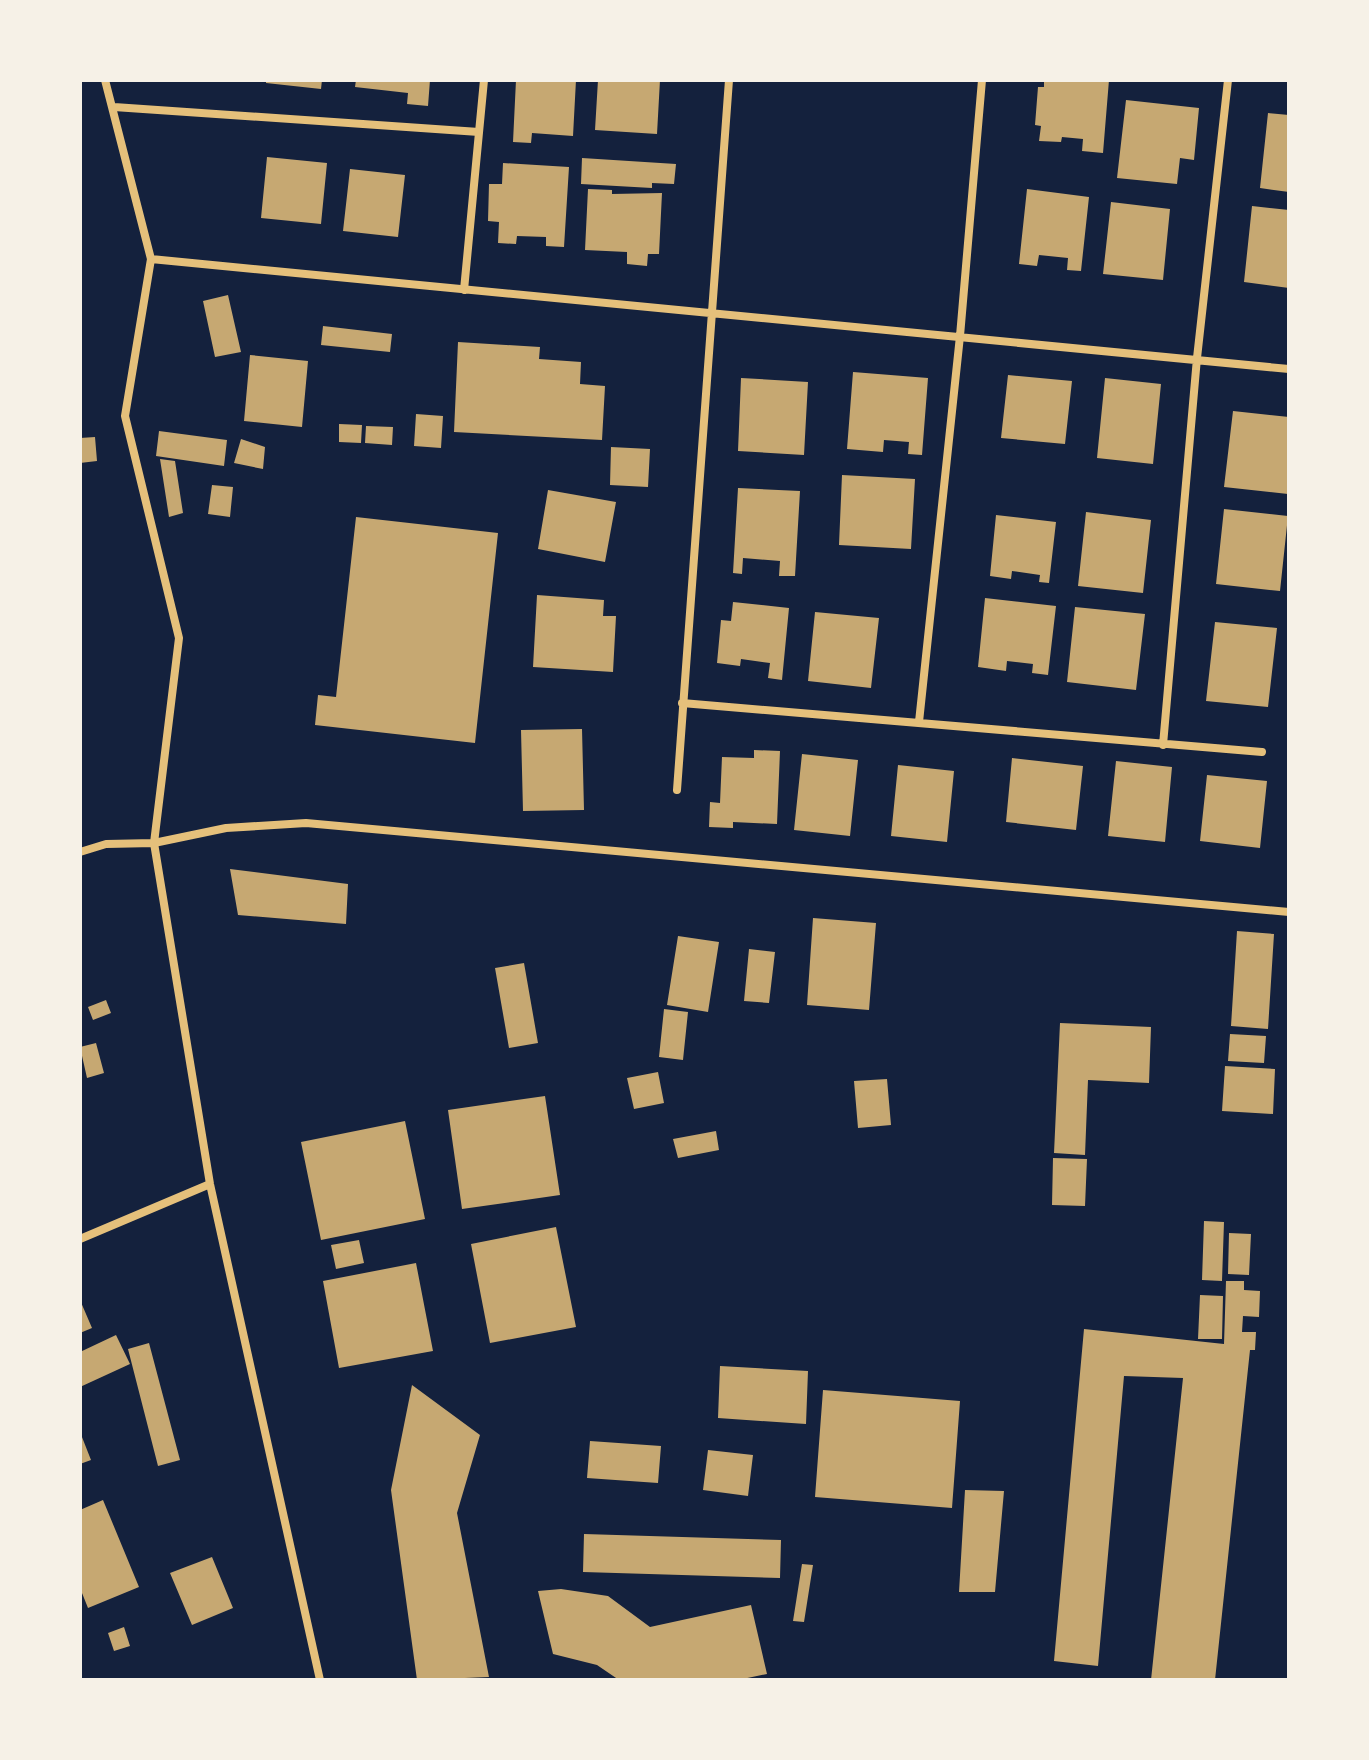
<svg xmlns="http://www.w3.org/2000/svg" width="1369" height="1760" font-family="'Work Sans',sans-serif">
	<rect width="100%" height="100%" fill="#14213d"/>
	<!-- building -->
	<path fill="#c6a872" d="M 266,80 L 322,80 L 321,89 L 266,83 Z
		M 356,80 L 430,80 L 428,106 L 407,104 L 408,93 L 355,87 Z
		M 516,80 L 576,80 L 573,136 L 532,133 L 531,143 L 513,142 Z
		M 598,80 L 660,80 L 657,134 L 595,130 Z
		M 1044,80 L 1109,80 L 1103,153 L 1082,151 L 1083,139 L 1062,137 L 1061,142 L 1039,141 L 1041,126 L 1035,125 L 1038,87 L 1044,87 Z
		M 1126,100 L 1199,108 L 1194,160 L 1180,158 L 1177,184 L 1117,178 Z
		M 1268,113 L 1289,115 L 1289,192 L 1260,188 Z
		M 267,157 L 327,163 L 321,224 L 261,218 Z
		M 582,158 L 676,164 L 674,184 L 652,183 L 652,188 L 581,184 Z
		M 503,163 L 569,167 L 564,247 L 546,246 L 546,237 L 517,236 L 516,244 L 498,243 L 499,222 L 488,221 L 489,184 L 502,184 Z
		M 350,169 L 405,175 L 398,237 L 343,231 Z
		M 588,189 L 612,190 L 612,194 L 662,193 L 659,254 L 648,254 L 647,266 L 627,264 L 627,252 L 585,250 Z
		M 1027,189 L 1089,197 L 1081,271 L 1067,270 L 1068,258 L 1039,255 L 1037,266 L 1019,264 Z
		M 1111,202 L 1170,209 L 1163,280 L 1103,274 Z
		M 1252,206 L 1289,210 L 1289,288 L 1244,282 Z
		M 228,295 L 241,352 L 215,357 L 203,301 Z
		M 323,326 L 392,334 L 390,352 L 321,345 Z
		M 458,342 L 540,347 L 539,359 L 581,362 L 580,384 L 605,386 L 602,440 L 454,432 Z
		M 250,355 L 308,361 L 302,427 L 244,421 Z
		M 853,372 L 928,378 L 922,455 L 908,454 L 909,442 L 884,440 L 883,452 L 847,449 Z
		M 1008,375 L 1072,381 L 1065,444 L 1001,438 Z
		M 741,378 L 808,382 L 804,455 L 738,451 Z
		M 1105,378 L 1161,384 L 1153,464 L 1097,458 Z
		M 1233,411 L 1289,417 L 1288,494 L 1224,487 Z
		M 416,414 L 443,416 L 441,448 L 414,446 Z
		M 339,424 L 362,425 L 361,443 L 339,442 Z
		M 366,426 L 393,427 L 392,445 L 365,443 Z
		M 159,431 L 227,440 L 224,466 L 156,456 Z
		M 95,437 L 97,461 L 80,463 L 80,438 Z
		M 241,439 L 265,447 L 263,469 L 234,463 Z
		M 611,447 L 650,449 L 648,487 L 610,485 Z
		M 160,459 L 175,461 L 183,513 L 169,517 Z
		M 842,475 L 915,479 L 911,549 L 839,545 Z
		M 212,485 L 233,487 L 230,517 L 208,514 Z
		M 738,488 L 800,491 L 795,576 L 779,576 L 780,561 L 743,558 L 742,574 L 733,573 Z
		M 548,490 L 616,502 L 605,562 L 538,549 Z
		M 1224,509 L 1288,516 L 1280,591 L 1216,584 Z
		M 1086,512 L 1151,520 L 1143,593 L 1078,586 Z
		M 996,515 L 1056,522 L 1049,583 L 1039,582 L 1040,575 L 1012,571 L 1011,579 L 990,576 Z
		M 356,517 L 498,533 L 475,743 L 315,725 L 318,695 L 336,697 Z
		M 537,595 L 604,600 L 603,616 L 616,616 L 613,672 L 533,667 Z
		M 985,598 L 1056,606 L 1048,675 L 1032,673 L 1033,664 L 1007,661 L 1006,671 L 978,667 Z
		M 733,602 L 789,608 L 782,680 L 768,678 L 770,663 L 741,659 L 740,666 L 717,663 L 721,620 L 731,621 Z
		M 1075,607 L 1145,614 L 1136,690 L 1067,682 Z
		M 815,612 L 879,618 L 871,688 L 808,681 Z
		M 1215,622 L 1277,628 L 1268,707 L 1206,701 Z
		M 582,729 L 584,810 L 523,811 L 521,730 Z
		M 754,750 L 780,751 L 777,824 L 733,822 L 733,828 L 709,827 L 710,802 L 720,803 L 722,757 L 754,758 Z
		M 802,754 L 858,760 L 850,836 L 794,830 Z
		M 1012,758 L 1083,766 L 1076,830 L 1006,822 Z
		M 1116,761 L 1172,767 L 1165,842 L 1108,836 Z
		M 898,765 L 954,771 L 947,842 L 891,836 Z
		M 1207,775 L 1267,781 L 1260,848 L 1200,841 Z
		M 230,869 L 348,884 L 346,924 L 238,915 Z
		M 813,918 L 876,923 L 869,1010 L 807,1005 Z
		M 1237,931 L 1274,934 L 1268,1029 L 1231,1026 Z
		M 678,936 L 719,942 L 708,1012 L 667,1005 Z
		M 749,949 L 775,952 L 769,1003 L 744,1001 Z
		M 524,963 L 538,1043 L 509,1048 L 495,968 Z
		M 106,1000 L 111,1013 L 93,1020 L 88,1007 Z
		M 664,1009 L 688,1012 L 683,1060 L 659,1057 Z
		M 1060,1023 L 1151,1027 L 1149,1083 L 1088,1080 L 1085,1155 L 1054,1153 Z
		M 1230,1034 L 1266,1036 L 1264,1063 L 1228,1061 Z
		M 96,1043 L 104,1073 L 87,1078 L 80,1047 Z
		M 1225,1066 L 1275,1069 L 1273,1114 L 1222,1111 Z
		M 658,1072 L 664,1103 L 634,1109 L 627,1078 Z
		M 887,1079 L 891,1125 L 858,1128 L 854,1081 Z
		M 545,1096 L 560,1195 L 462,1209 L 448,1110 Z
		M 405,1121 L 425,1219 L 321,1240 L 301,1142 Z
		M 716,1131 L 719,1150 L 678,1158 L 673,1139 Z
		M 1053,1158 L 1087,1159 L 1085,1206 L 1052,1205 Z
		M 1204,1221 L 1224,1222 L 1222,1281 L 1202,1280 Z
		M 556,1227 L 576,1327 L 490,1343 L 471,1244 Z
		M 1229,1233 L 1251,1234 L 1249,1275 L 1228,1274 Z
		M 359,1240 L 364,1263 L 336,1269 L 331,1245 Z
		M 416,1263 L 433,1351 L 339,1368 L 323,1281 Z
		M 1226,1281 L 1244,1281 L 1244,1290 L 1260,1291 L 1259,1317 L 1243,1316 L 1242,1332 L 1256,1332 L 1255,1350 L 1250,1350 L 1215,1680 L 1151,1680 L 1183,1378 L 1124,1376 L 1098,1666 L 1054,1661 L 1084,1329 L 1224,1344 Z
		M 1200,1295 L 1223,1296 L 1222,1339 L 1198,1339 Z
		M 80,1300 L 92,1328 L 80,1333 Z
		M 116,1335 L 130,1364 L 80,1387 L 80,1352 Z
		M 149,1343 L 180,1460 L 158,1466 L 128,1349 Z
		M 720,1366 L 808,1371 L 806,1424 L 718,1418 Z
		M 412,1385 L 480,1435 L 457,1513 L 489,1677 L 417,1680 L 391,1490 Z
		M 823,1390 L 960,1401 L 952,1508 L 815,1497 Z
		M 80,1432 L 91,1460 L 80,1464 Z
		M 590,1441 L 661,1446 L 658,1483 L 587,1478 Z
		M 708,1450 L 753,1455 L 748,1496 L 703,1490 Z
		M 965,1490 L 1004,1491 L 995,1592 L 959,1592 Z
		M 103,1500 L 139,1587 L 88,1608 L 80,1588 L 80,1510 Z
		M 584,1534 L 781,1540 L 780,1578 L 583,1572 Z
		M 212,1557 L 233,1608 L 192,1625 L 170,1573 Z
		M 802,1564 L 813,1565 L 804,1622 L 793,1621 Z
		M 561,1589 L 608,1596 L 650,1627 L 751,1605 L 767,1674 L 738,1680 L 619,1680 L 597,1665 L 553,1654 L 538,1591 Z
		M 124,1627 L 130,1646 L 114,1651 L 108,1633 Z"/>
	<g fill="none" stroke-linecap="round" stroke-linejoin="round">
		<!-- minor -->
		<path stroke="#e5c07b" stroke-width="8" d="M 105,80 L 151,259 L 125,416 L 179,638 L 154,843 L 210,1184 L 320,1680
			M 114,107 L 479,132
			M 151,259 L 1289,369
			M 464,290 L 484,80
			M 682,703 L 1262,752
			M 919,722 L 960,336 L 982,80
			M 1163,745 L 1197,358 L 1228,80
			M 677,790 L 729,80
			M 80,852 L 106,844 L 154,843 L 226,828 L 306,823 L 1289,912
			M 80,1239 L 210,1184"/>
	</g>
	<!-- border -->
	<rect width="1369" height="1760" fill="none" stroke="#f6f1e7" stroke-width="164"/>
</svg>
